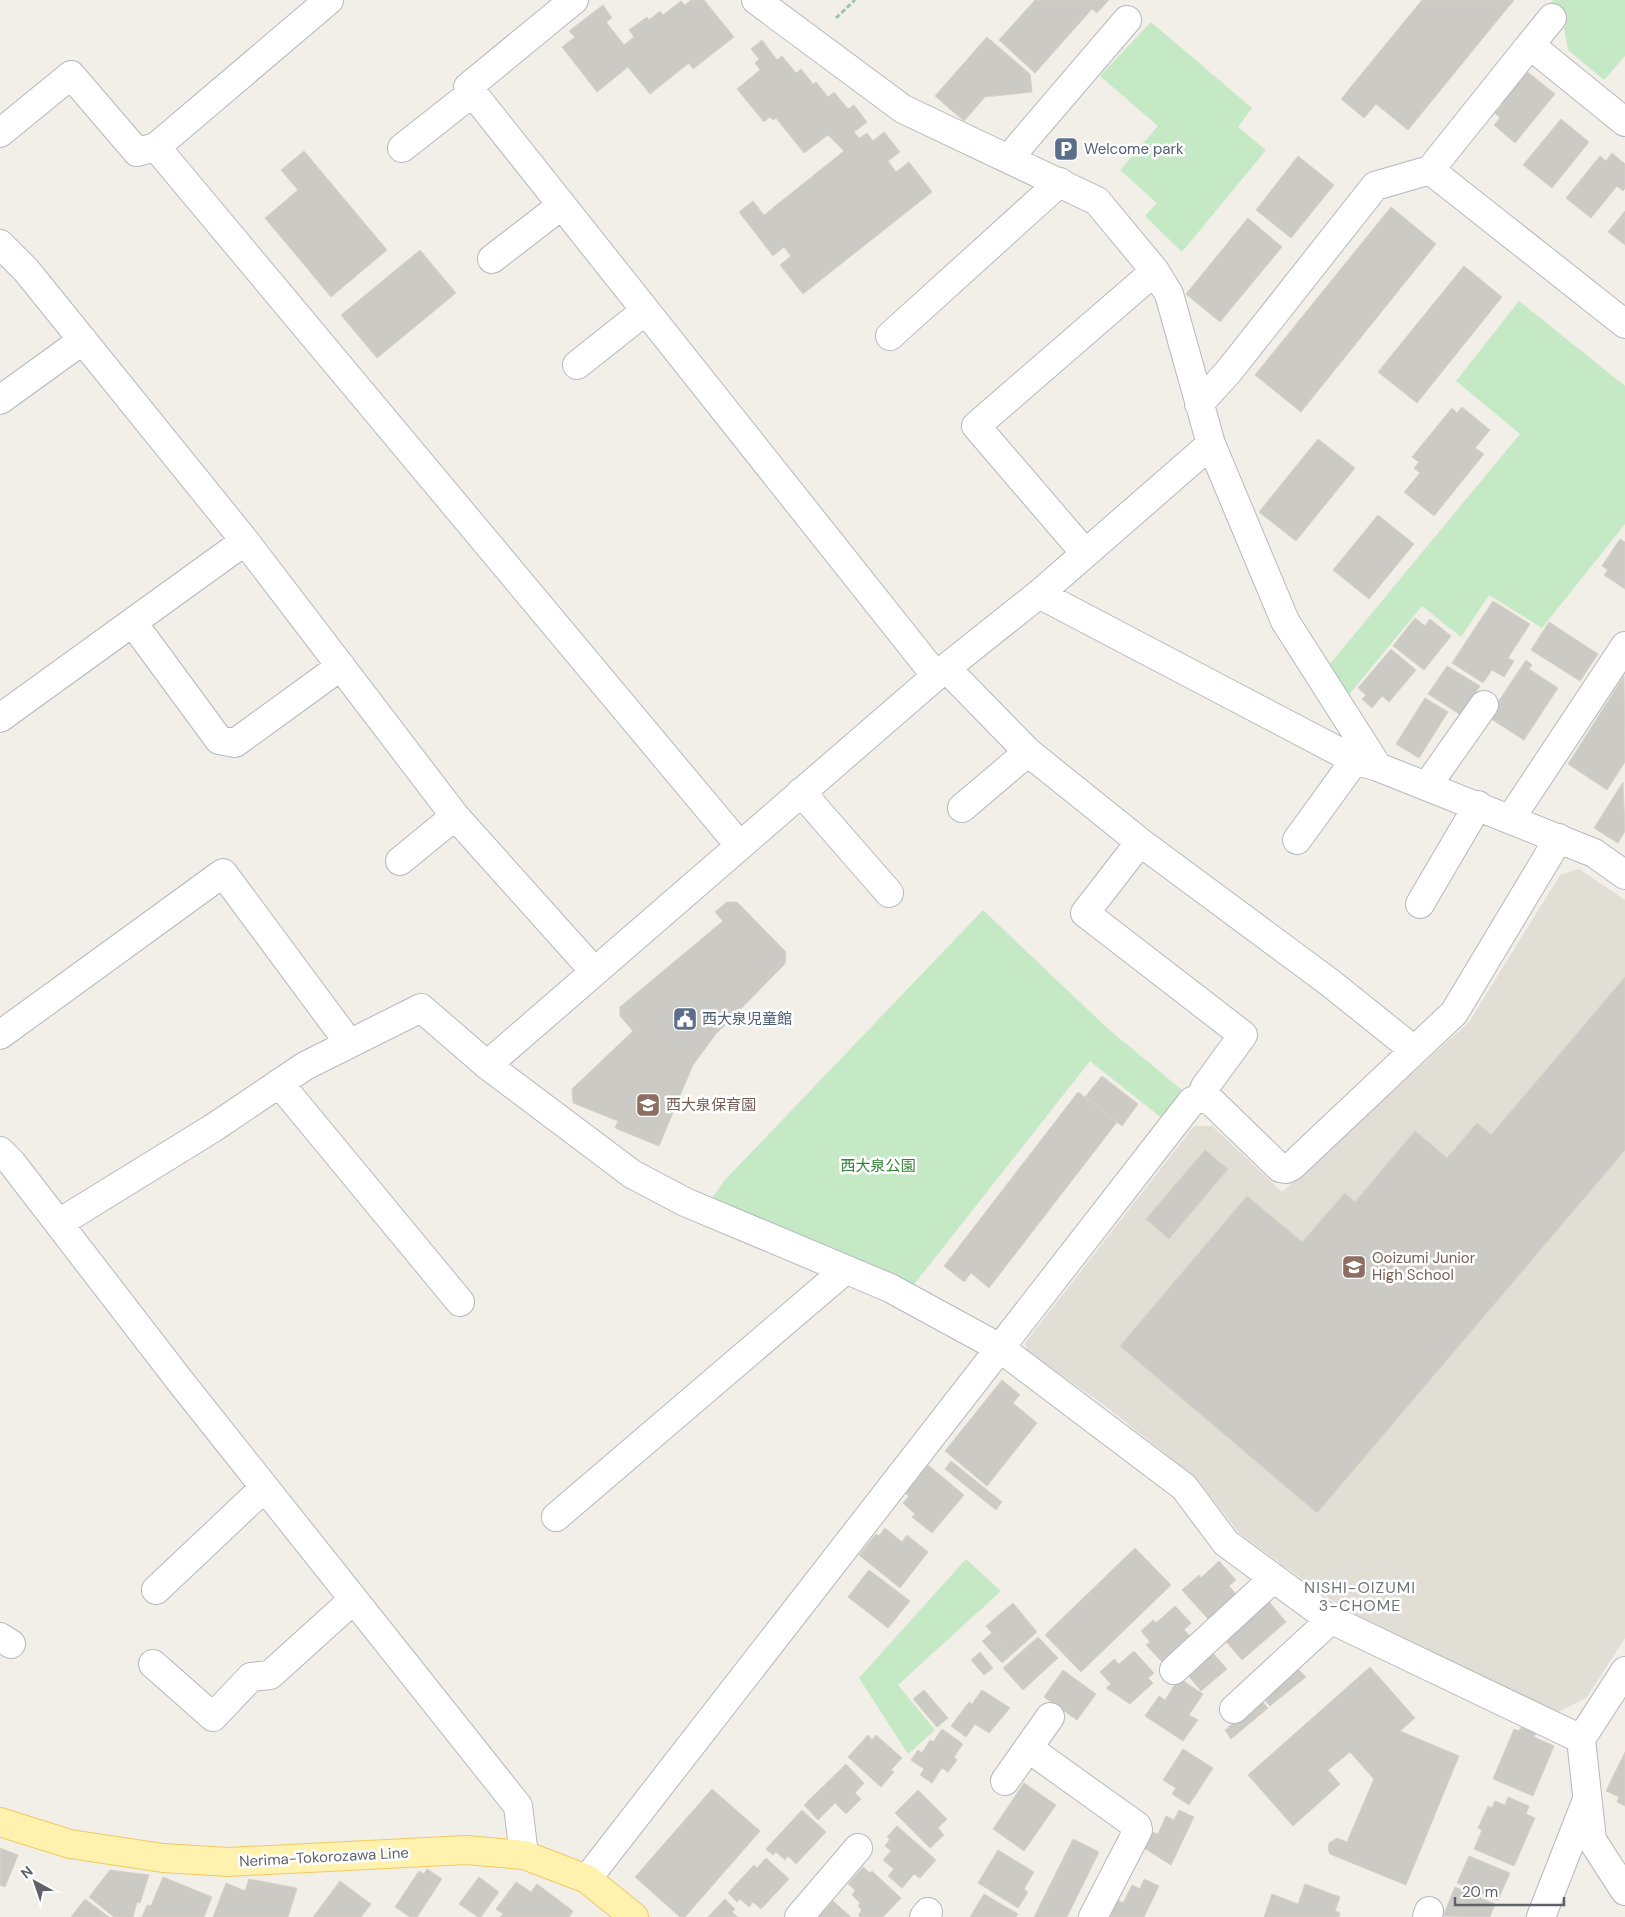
<svg xmlns="http://www.w3.org/2000/svg" width="1625" height="1917" font-family="'DM Sans','Noto Sans JP',sans-serif">
	<rect width="100%" height="100%" fill="#f1efe8"/>
	<!-- education -->
	<path fill="#e1ded6" d="M 1579,869 L 1625,900 L 1625,1638 L 1586,1698 L 1558,1712 L 1344,1609 L 1240,1534 L 1195,1477 L 1100,1402 L 1028,1352 L 1025,1343 L 1194,1126 L 1212,1126 L 1282,1192 L 1469,1022 L 1560,875 Z"/>
	<!-- green -->
	<path fill="#c5e8c5" d="M 1553,0 L 1625,0 L 1625,56 L 1604,80 L 1568,50 L 1564,28 L 1566,25 L 1546,9 Z
		M 1151,22 L 1252,108 L 1238,127 L 1266,150 L 1182,252 L 1145,216 L 1157,203 L 1120,170 L 1158,126 L 1100,76 Z
		M 1519,301 L 1625,386 L 1625,524 L 1542,628 L 1489,595 L 1461,637 L 1422,606 L 1348,696 L 1329,665 L 1520,434 L 1456,381 Z
		M 983,910 L 1106,1027 L 1183,1091 L 1163,1119 L 1090,1061 L 908,1292 L 707,1206 L 724,1181 Z
		M 966,1559 L 1001,1591 L 898,1685 L 935,1730 L 908,1754 L 859,1678 Z"/>
	<!-- building -->
	<path fill="#cccac5" stroke="#d6d1c6" d="M 691,0 L 704,0 L 734,37 L 693,69 L 689,63 L 650,94 L 628,67 L 597,92 L 562,47 L 575,37 L 569,31 L 603,5 L 612,18 L 606,22 L 624,45 L 634,37 L 629,30 L 647,17 L 649,20 L 660,11 L 663,15 L 681,1 L 685,5 Z
		M 1035,0 L 1109,0 L 1097,13 L 1092,9 L 1035,73 L 999,40 Z
		M 1422,0 L 1514,0 L 1408,130 L 1376,104 L 1364,118 L 1341,99 Z
		M 987,37 L 1030,74 L 1032,92 L 985,97 L 964,121 L 935,96 Z
		M 762,40 L 777,60 L 782,56 L 796,73 L 801,69 L 813,84 L 816,82 L 828,97 L 834,92 L 848,109 L 854,105 L 867,122 L 854,132 L 859,138 L 867,133 L 873,141 L 884,132 L 900,152 L 888,161 L 896,172 L 909,162 L 932,192 L 803,294 L 780,265 L 791,256 L 784,247 L 773,256 L 739,212 L 753,201 L 764,215 L 844,151 L 828,135 L 804,153 L 776,118 L 773,120 L 770,117 L 764,122 L 737,89 L 760,70 L 755,63 L 759,59 L 751,49 Z
		M 1525,70 L 1555,94 L 1515,143 L 1494,125 L 1500,118 L 1495,113 L 1503,104 L 1500,101 Z
		M 1561,119 L 1589,142 L 1552,188 L 1523,165 Z
		M 304,151 L 387,250 L 331,297 L 265,218 L 298,190 L 281,170 Z
		M 1612,153 L 1625,164 L 1625,188 L 1623,191 L 1617,186 L 1591,218 L 1566,198 L 1600,156 L 1606,161 Z
		M 1298,156 L 1334,185 L 1291,238 L 1256,210 Z
		M 1391,207 L 1436,244 L 1301,412 L 1255,375 Z
		M 1625,211 L 1625,245 L 1608,232 Z
		M 1248,218 L 1282,247 L 1220,322 L 1186,294 Z
		M 420,250 L 456,293 L 377,358 L 341,315 Z
		M 1464,266 L 1502,297 L 1417,403 L 1378,372 Z
		M 1462,407 L 1490,430 L 1475,448 L 1484,454 L 1434,516 L 1404,492 L 1420,473 L 1414,468 L 1419,462 L 1412,457 L 1452,408 L 1457,413 Z
		M 1318,439 L 1355,468 L 1296,541 L 1259,512 Z
		M 1378,515 L 1414,544 L 1369,599 L 1333,570 Z
		M 1620,539 L 1625,542 L 1625,589 L 1604,575 L 1608,570 L 1602,566 Z
		M 1493,601 L 1530,624 L 1508,658 L 1514,661 L 1504,677 L 1492,670 L 1483,683 L 1452,663 Z
		M 1415,618 L 1425,626 L 1430,619 L 1451,636 L 1424,670 L 1393,646 Z
		M 1549,622 L 1598,654 L 1580,681 L 1531,650 Z
		M 1391,649 L 1416,670 L 1389,702 L 1382,696 L 1372,708 L 1362,699 L 1366,695 L 1358,688 Z
		M 1526,660 L 1532,665 L 1529,669 L 1558,688 L 1524,740 L 1488,717 Z
		M 1447,666 L 1480,686 L 1461,715 L 1428,694 Z
		M 1624,676 L 1625,762 L 1607,790 L 1568,764 Z
		M 1425,698 L 1448,712 L 1419,758 L 1396,744 Z
		M 1623,782 L 1625,831 L 1618,843 L 1594,828 Z
		M 727,902 L 737,902 L 786,952 L 785,964 L 716,1034 L 693,1065 L 659,1146 L 615,1128 L 618,1121 L 573,1103 L 572,1089 L 633,1031 L 620,1016 L 620,1007 L 723,921 L 715,912 Z
		M 1625,977 L 1625,1150 L 1317,1513 L 1120,1346 L 1247,1196 L 1302,1242 L 1345,1193 L 1355,1202 L 1415,1131 L 1447,1158 L 1477,1123 L 1491,1135 Z
		M 1102,1076 L 1138,1104 L 1122,1126 L 1085,1097 Z
		M 1078,1092 L 1117,1122 L 989,1288 L 971,1273 L 964,1282 L 944,1266 Z
		M 1205,1150 L 1228,1169 L 1169,1239 L 1146,1219 Z
		M 1002,1380 L 1020,1395 L 1013,1403 L 1037,1423 L 987,1486 L 945,1451 Z
		M 951,1461 L 1002,1502 L 996,1510 L 945,1469 Z
		M 928,1465 L 964,1495 L 932,1533 L 912,1517 L 915,1514 L 903,1503 L 909,1496 L 905,1493 Z
		M 885,1528 L 902,1542 L 907,1535 L 928,1552 L 900,1588 L 859,1555 L 876,1534 L 879,1536 Z
		M 1135,1548 L 1171,1585 L 1081,1672 L 1045,1635 Z
		M 1219,1561 L 1236,1580 L 1229,1586 L 1236,1594 L 1208,1619 L 1182,1590 L 1199,1575 L 1201,1578 Z
		M 869,1570 L 910,1601 L 888,1628 L 848,1597 Z
		M 1266,1598 L 1286,1622 L 1242,1660 L 1222,1637 Z
		M 1013,1603 L 1037,1632 L 1011,1655 L 986,1626 Z
		M 1175,1606 L 1191,1623 L 1184,1630 L 1191,1637 L 1163,1663 L 1146,1645 L 1150,1642 L 1141,1631 L 1153,1620 L 1156,1623 Z
		M 992,1633 L 1011,1655 L 1002,1663 L 982,1641 Z
		M 1038,1637 L 1058,1658 L 1023,1690 L 1003,1668 Z
		M 1134,1651 L 1154,1673 L 1148,1678 L 1153,1683 L 1130,1704 L 1106,1688 L 1111,1684 L 1100,1672 L 1114,1659 L 1119,1664 Z
		M 980,1652 L 993,1668 L 984,1675 L 971,1660 Z
		M 1212,1652 L 1227,1669 L 1201,1691 L 1187,1674 Z
		M 1370,1667 L 1415,1718 L 1400,1731 L 1459,1756 L 1406,1885 L 1330,1854 L 1328,1849 L 1329,1843 L 1337,1838 L 1347,1842 L 1374,1779 L 1350,1752 L 1328,1770 L 1340,1784 L 1293,1826 L 1248,1775 Z
		M 1298,1669 L 1306,1677 L 1270,1706 L 1263,1698 Z
		M 1063,1670 L 1096,1694 L 1077,1720 L 1044,1697 Z
		M 1179,1678 L 1203,1694 L 1189,1715 L 1198,1720 L 1183,1741 L 1145,1716 L 1159,1696 L 1165,1700 Z
		M 924,1690 L 948,1718 L 937,1727 L 913,1699 Z
		M 982,1690 L 1010,1708 L 989,1733 L 975,1724 L 966,1737 L 951,1726 L 969,1702 L 972,1704 Z
		M 1261,1700 L 1268,1708 L 1231,1739 L 1225,1730 Z
		M 1521,1727 L 1536,1733 L 1534,1737 L 1554,1746 L 1533,1796 L 1493,1779 L 1514,1729 L 1519,1731 Z
		M 942,1729 L 963,1744 L 954,1757 L 957,1760 L 948,1772 L 942,1768 L 932,1783 L 920,1775 L 924,1769 L 911,1760 L 918,1750 L 922,1753 L 930,1740 L 933,1742 Z
		M 868,1735 L 872,1740 L 876,1735 L 902,1758 L 891,1770 L 894,1772 L 881,1787 L 848,1757 Z
		M 1183,1749 L 1213,1768 L 1189,1805 L 1172,1794 L 1176,1788 L 1163,1780 Z
		M 1625,1752 L 1625,1806 L 1617,1802 L 1619,1797 L 1606,1791 Z
		M 846,1764 L 864,1783 L 855,1793 L 861,1799 L 846,1814 L 835,1803 L 818,1820 L 804,1805 Z
		M 1024,1783 L 1056,1805 L 1024,1851 L 993,1829 Z
		M 712,1789 L 760,1831 L 685,1917 L 680,1917 L 635,1877 Z
		M 918,1790 L 947,1819 L 938,1828 L 944,1835 L 930,1848 L 895,1813 Z
		M 1508,1797 L 1529,1806 L 1526,1814 L 1535,1818 L 1514,1866 L 1474,1849 L 1482,1830 L 1478,1828 L 1488,1806 L 1492,1808 L 1495,1801 L 1505,1805 Z
		M 802,1810 L 826,1832 L 796,1864 L 788,1856 L 785,1860 L 776,1852 L 773,1855 L 766,1849 Z
		M 1179,1810 L 1194,1817 L 1171,1865 L 1144,1848 L 1152,1832 L 1158,1834 L 1166,1816 L 1174,1820 Z
		M 897,1826 L 936,1860 L 920,1878 L 914,1874 L 902,1888 L 888,1876 L 894,1869 L 883,1860 L 891,1851 L 885,1846 L 890,1839 L 887,1837 Z
		M 1073,1839 L 1099,1852 L 1067,1917 L 1034,1917 Z
		M 0,1848 L 18,1855 L 5,1887 L 0,1885 Z
		M 998,1850 L 1034,1872 L 1024,1889 L 1028,1892 L 1018,1908 L 978,1883 Z
		M 1469,1856 L 1510,1873 L 1498,1900 L 1457,1883 Z
		M 766,1858 L 789,1879 L 761,1909 L 753,1902 L 749,1907 L 740,1899 L 737,1902 L 728,1893 L 754,1865 L 757,1868 Z
		M 863,1867 L 870,1873 L 872,1871 L 901,1898 L 883,1917 L 861,1917 L 858,1915 L 862,1910 L 858,1906 L 860,1903 L 852,1895 L 855,1890 L 848,1884 Z
		M 427,1869 L 442,1879 L 417,1917 L 410,1917 L 395,1907 L 419,1871 L 424,1874 Z
		M 110,1870 L 149,1875 L 140,1903 L 137,1902 L 133,1917 L 114,1917 L 89,1897 Z
		M 163,1877 L 212,1897 L 204,1917 L 142,1917 L 147,1905 L 151,1906 Z
		M 479,1877 L 499,1892 L 481,1917 L 478,1917 L 459,1904 Z
		M 249,1879 L 297,1888 L 288,1917 L 213,1917 L 226,1883 L 245,1891 Z
		M 1144,1879 L 1159,1886 L 1144,1917 L 1110,1917 L 1118,1900 L 1123,1903 L 1132,1885 L 1140,1889 Z
		M 340,1881 L 371,1904 L 361,1917 L 313,1917 Z
		M 516,1882 L 531,1892 L 537,1884 L 573,1911 L 569,1917 L 500,1917 L 503,1914 L 496,1909 Z
		M 1305,1884 L 1340,1897 L 1335,1911 L 1340,1913 L 1339,1917 L 1264,1917 L 1272,1894 L 1298,1904 Z
		M 1455,1887 L 1495,1904 L 1490,1917 L 1443,1916 Z
		M 984,1894 L 1018,1914 L 1016,1917 L 970,1917 Z
		M 85,1899 L 109,1917 L 71,1917 Z
		M 725,1899 L 735,1909 L 732,1912 L 738,1917 L 708,1917 Z
		M 833,1901 L 851,1917 L 819,1917 Z"/>
	<g fill="none" stroke-linecap="round" stroke-linejoin="round">
		<defs>
			<path id="minor" d="M 574,0 L 468,87 L 936,676
				M 756,0 L 903,109 L 1097,201 L 1155,271 L 1169,294 L 1211,444 L 1285,621 L 1378,767
				M 1530,45 L 1552,18
				M 0,133 L 71,75 L 137,152 L 156,147 L 329,0
				M 156,147 L 740,846
				M 402,148 L 472,93
				M 1009,158 L 1127,20
				M 1430,170 L 1625,324
				M 0,244 L 26,270 L 245,541 L 455,816 L 594,971
				M 492,259 L 562,205
				M 890,336 L 1060,182
				M 577,365 L 645,311
				M 0,400 L 83,340
				M 1199,404 L 1229,371 L 1375,186 L 1430,170 L 1530,45 L 1625,122
				M 1085,553 L 976,426 L 1155,271
				M 1039,594 L 1355,760 L 1378,767 L 1594,853 L 1625,875
				M 133,623 L 219,740 L 235,743 L 341,666
				M 946,668 L 1028,752 L 1140,842 L 1329,982 L 1414,1050
				M 0,718 L 245,541
				M 1427,786 L 1484,705
				M 801,792 L 889,893
				M 962,808 L 1028,752
				M 1511,818 L 1625,646
				M 1297,840 L 1355,760
				M 1140,842 L 1085,913 L 1243,1035 L 1205,1087 L 1201,1098
				M 400,861 L 455,816
				M 1420,904 L 1478,805
				M 0,1035 L 223,873 L 349,1043
				M 487,1065 L 936,676 L 1039,594 L 1211,444
				M 279,1083 L 460,1302
				M 0,1151 L 12,1163 L 180,1381 L 518,1806 L 524,1855
				M 59,1223 L 213,1128 L 305,1066 L 421,1008 L 487,1065 L 632,1174 L 685,1202 L 890,1288 L 1000,1348 L 1184,1487 L 1226,1543 L 1328,1618 L 1581,1739
				M 556,1517 L 845,1270
				M 156,1590 L 264,1488
				M 0,1637 L 11,1644
				M 153,1664 L 213,1717 L 251,1677 L 270,1675 L 353,1600
				M 1174,1670 L 1274,1578
				M 1625,1671 L 1581,1739 L 1592,1840 L 1625,1891
				M 1234,1709 L 1324,1626 L 1328,1618
				M 1028,1748 L 1137,1826 L 1138,1830 L 1093,1917
				M 1005,1781 L 1050,1717
				M 587,1879 L 1192,1101 L 1201,1098 L 1211,1101 L 1280,1168 L 1286,1169 L 1292,1166 L 1454,1013 L 1559,838
				M 799,1917 L 858,1848
				M 924,1917 L 928,1912
				M 1427,1917 L 1429,1911
				M 1541,1917 L 1586,1802"/>
			<path id="major" d="M 0,1822 L 70,1844 L 163,1858 L 228,1862 L 466,1850 L 524,1855 L 587,1879 L 634,1917"/>
		</defs>
		<!-- minor casing -->
		<use href="#minor" stroke="#b5b8bc" stroke-width="30"/>
		<!-- major casing -->
		<use href="#major" stroke="#f2c960" stroke-width="30"/>
		<!-- path -->
		<path stroke="#9cc7a9" stroke-width="3" stroke-dasharray="5 2.5" stroke-linecap="butt" d="M 836,18 L 855,0"/>
		<!-- minor -->
		<use href="#minor" stroke="#fff" stroke-width="28"/>
		<!-- major -->
		<use href="#major" stroke="#fff2af" stroke-width="28"/>
	</g>
	<!-- icons -->
	<defs>
		<symbol id="parking-square" viewBox="-11 -11 22 22"><rect x="-9" y="-9" width="18" height="18" rx="4" fill="#5c6f8a" stroke="#fff"/><path d="M-3.5-5.5H1a3.5 3.5 0 0 1 0 7H-1V5.5H-3.5ZM-1-3.4V-.6H.8a1.4 1.4 0 0 0 0-2.8Z" fill="#fff"/></symbol>
		<symbol id="civic-square" viewBox="-11 -11 22 22"><rect x="-9" y="-9" width="18" height="18" rx="4" fill="#5c6f8a" stroke="#fff"/><path d="M-.6-6.5H3V-4.5H.6V-3L4-1V1h2V6H-6V1h2V-1L-.6-3ZM-1.2 2.5V6h2.4V2.5Z" fill="#fff"/></symbol>
		<symbol id="school-square" viewBox="-11 -11 22 22"><rect x="-9" y="-9" width="18" height="18" rx="4" fill="#8d6e63" stroke="#fff"/><path d="M0-5L7-2L0 1L-7-2ZM-4 1L0 2.5L4 1V4Q0 6-4 4Z" fill="#fff"/></symbol>
	</defs>
	<g fill-rule="evenodd">
		<use href="#parking-square" x="1052" y="135" width="28" height="28"/>
		<use href="#civic-square" x="671" y="1005" width="28" height="28"/>
		<use href="#school-square" x="634" y="1091" width="28" height="28"/>
		<use href="#school-square" x="1340" y="1253" width="28" height="28"/>
	</g>
	<g text-anchor="middle" stroke-width="5" stroke-linejoin="round" paint-order="stroke">
		<!-- service labels -->
		<g font-size="15" fill="#4e5e75" stroke="#fff" text-anchor="start">
			<text x="1084" y="154">Welcome park</text>
			<text x="702" y="1024">西大泉児童館</text>
		</g>
		<!-- education labels -->
		<g font-size="15" fill="#785e54" stroke="#fff" text-anchor="start">
			<text x="666" y="1110">西大泉保育園</text>
			<text x="1372" y="1263">Ooizumi Junior<tspan x="1372" dy="17">High School</tspan></text>
		</g>
		<!-- park labels -->
		<g font-size="15" fill="#348238" stroke="#fff">
			<text x="878" y="1171">西大泉公園</text>
		</g>
		<!-- street labels -->
		<g font-size="15" fill="#5f6368" stroke="#fff">
			<text transform="translate(324 1857) rotate(-3)" y="5">Nerima-Tokorozawa Line</text>
		</g>
		<!-- neighbourhood labels -->
		<g font-size="16" letter-spacing="1" fill="#70757a" stroke="#fff">
			<text x="1360" y="1593">NISHI-OIZUMI<tspan x="1360" dy="18">3-CHOME</tspan></text>
		</g>
	</g>
	<!-- north arrow -->
	<g transform="translate(35 1882) rotate(320)" stroke="#ffffff" stroke-width="4" paint-order="stroke">
	<path d="M0-4L9 19L0 12L-9 19Z" fill="#5f6368"/>
	<text y="-8" font-size="14" font-weight="bold" text-anchor="middle" fill="#5f6368">N</text>
	</g>
	<!-- scale -->
	<path d="M1455 1897v8h109v-8" fill="none" stroke="#5f6368" stroke-width="2.5"/>
	<text x="1462" y="1897" font-size="15" fill="#5f6368" stroke="#ffffff" stroke-width="4" paint-order="stroke">20 m</text>
</svg>
